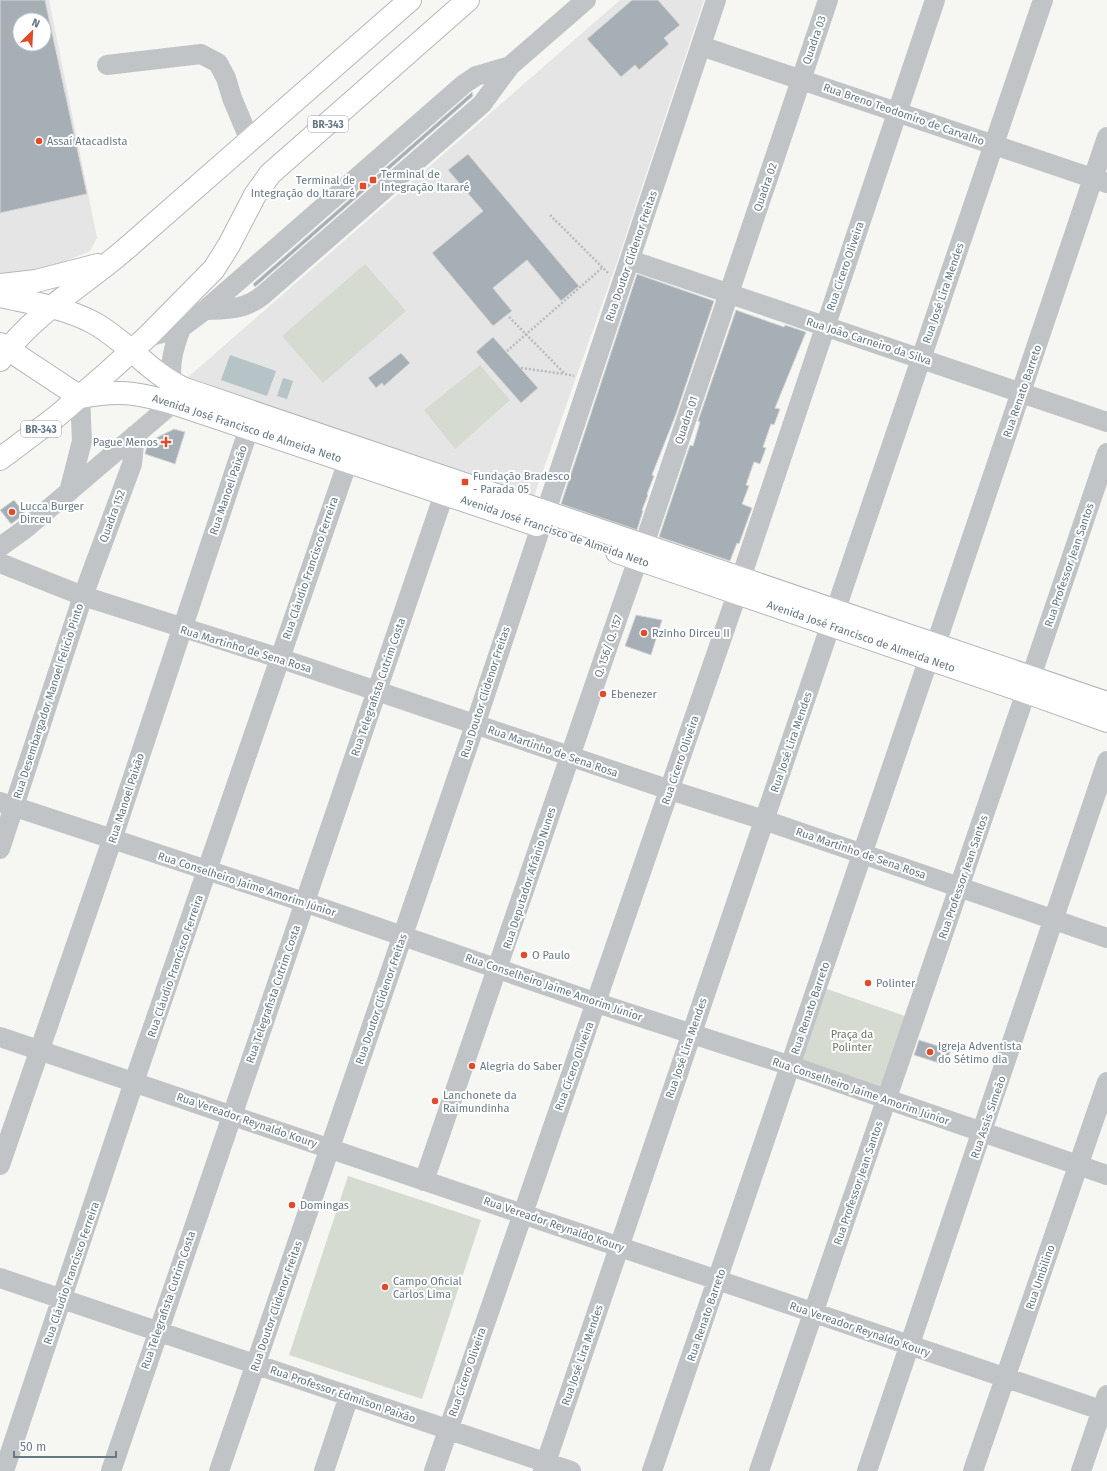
<svg xmlns="http://www.w3.org/2000/svg" width="1107" height="1471" font-family="'Fira Sans',sans-serif">
	<rect width="100%" height="100%" fill="#f6f6f3"/>
	<!-- built -->
	<path fill="#e4e5e4" fill-rule="evenodd" d="M 0,0 L 49,0 L 97,238 L 90,251 L 30,276 L 0,280 ZM 20,20 L 44,20 L 44,44 L 20,44 Z
		M 620,0 L 704,0 L 617,262 L 533,499 L 186,379 Z"/>
	<!-- green -->
	<path fill="#d6dbd2" d="M 365,264 L 406,311 L 323,383 L 282,336 Z
		M 480,365 L 510,400 L 455,449 L 424,410 Z
		M 821,987 L 905,1016 L 879,1091 L 795,1062 Z
		M 348,1176 L 481,1220 L 422,1399 L 289,1355 Z"/>
	<!-- water -->
	<path fill="#b6c3c7" d="M 230,355 L 276,371 L 267,396 L 221,380 Z
		M 283,378 L 293,381 L 287,399 L 277,396 Z"/>
	<!-- building -->
	<path fill="#a6afb5" stroke="#d8d8d6" fill-rule="evenodd" d="M 0,0 L 45,0 L 87,194 L 0,213 ZM 20,20 L 44,20 L 44,44 L 20,44 Z
		M 632,0 L 658,0 L 680,25 L 664,38 L 669,44 L 639,70 L 635,65 L 621,77 L 587,39 Z
		M 472,92 L 473,96 L 255,287 L 253,284 Z
		M 468,154 L 579,286 L 561,301 L 527,260 L 493,288 L 512,311 L 493,326 L 432,253 L 483,211 L 448,170 Z
		M 637,274 L 714,301 L 676,414 L 652,475 L 654,476 L 647,494 L 648,495 L 642,510 L 643,511 L 637,530 L 561,504 Z
		M 736,310 L 784,327 L 785,325 L 806,332 L 775,408 L 780,409 L 774,425 L 771,424 L 763,447 L 766,448 L 760,464 L 754,462 L 746,485 L 749,486 L 742,504 L 752,508 L 739,544 L 737,543 L 730,561 L 659,537 L 690,445 L 693,446 L 700,422 L 698,421 Z
		M 493,337 L 538,388 L 521,403 L 476,352 Z
		M 401,353 L 410,363 L 384,386 L 382,383 L 376,388 L 368,378 Z
		M 174,429 L 185,432 L 175,464 L 145,454 L 147,446 L 154,439 Z
		M 14,500 L 25,514 L 11,524 L 0,510 Z
		M 636,615 L 662,620 L 651,655 L 625,646 Z
		M 919,1040 L 951,1050 L 945,1065 L 914,1055 Z"/>
	<g fill="none" stroke-linecap="round" stroke-linejoin="round">
		<defs>
			<path id="major" d="M 128,247 L 410,0
				M 0,296 C 32,303 64,307 94,323 C 127,341 150,374 185,389 L 1107,703
				M 0,344 L 80,397 C 118,390 136,392 173,403 L 537,525
				M 617,552 L 1026,692 L 1107,721"/>
			<path id="highway" d="M 0,285 L 36,281 L 98,265
				M 0,360 C 33,313 86,284 128,247
				M 0,459 L 56,417 L 107,373 L 147,337 L 214,269 L 229,245 L 255,195 L 270,174 L 468,0"/>
		</defs>
		<!-- major casing -->
		<use href="#major" stroke="#b1b6ba" stroke-width="24"/>
		<!-- highway casing -->
		<use href="#highway" stroke="#b3b7ba" stroke-width="24"/>
		<!-- path -->
		<path stroke="#b8bbbe" stroke-width="2.5" stroke-dasharray="2 2" stroke-linecap="butt" d="M 550,215 L 609,274
			M 509,317 L 565,374 L 574,376
			M 507,351 L 602,268
			M 521,368 L 564,374"/>
		<!-- minor -->
		<path stroke="#c0c4c7" stroke-width="20" d="M 701,46 L 1107,183
			M 107,65 L 201,54 L 218,63 L 226,78 L 232,98 L 250,141
			M 630,260 L 1107,422
			M 205,310 C 227,309 245,310 263,295 L 482,104 L 510,66 L 586,0
			M 147,337 L 181,328 L 205,310 L 464,84 L 476,76 L 510,66
			M 172,383 C 169,363 174,347 181,328
			M 69,492 L 82,441 L 80,397
			M 644,545 L 828,0
			M 0,547 L 25,529 L 173,403
			M 0,563 L 83,596 L 279,658 L 670,790 L 764,820 L 1107,938
			M 741,578 L 935,0
			M 936,644 L 1107,137
			M 1031,677 L 1107,453
			M 0,802 L 304,902 L 597,1003 L 791,1066 L 1107,1175
			M 0,849 L 83,596 L 132,464 L 135,435
			M 0,1037 L 1107,1412
			M 0,1165 L 112,840 L 249,428
			M 424,1181 C 497,974 566,766 638,559
			M 0,1278 L 571,1471
			M 4,1471 L 134,1082 L 348,461
			M 111,1471 L 444,494
			M 219,1471 L 475,725 L 716,0
			M 324,1471 L 349,1396
			M 434,1471 L 737,594
			M 543,1471 L 1043,0
			M 652,1471 L 929,658
			M 759,1471 L 1026,692
			M 867,1471 L 1107,761
			M 973,1471 L 1107,1082
			M 1081,1471 L 1107,1395"/>
		<!-- major -->
		<use href="#major" stroke="#fff" stroke-width="22"/>
		<!-- highway -->
		<use href="#highway" stroke="#fff" stroke-width="22"/>
	</g>
	<!-- markers -->
	<g fill="#e04c29" stroke="#fff" stroke-width="1.5">
		<circle cx="39" cy="141" r="4"/>
		<rect x="369" y="176" width="8" height="8" rx="2"/>
		<rect x="359" y="182" width="8" height="8" rx="2"/>
		<path d="M164 436h4v4h4v4h-4v4h-4v-4h-4v-4h4z"/>
		<rect x="461" y="478" width="8" height="8" rx="2"/>
		<circle cx="12" cy="512" r="4"/>
		<circle cx="644" cy="633" r="4"/>
		<circle cx="603" cy="694" r="4"/>
		<circle cx="524" cy="955" r="4"/>
		<circle cx="868" cy="983" r="4"/>
		<circle cx="930" cy="1052" r="4"/>
		<circle cx="472" cy="1066" r="4"/>
		<circle cx="435" cy="1101" r="4"/>
		<circle cx="292" cy="1205" r="4"/>
		<circle cx="385" cy="1287" r="4"/>
	</g>
	<g text-anchor="middle" stroke-width="4" stroke-linejoin="round" paint-order="stroke">
		<!-- shield labels -->
		<g fill="#fff" stroke="#94a0a9" stroke-width="1">
			<rect x="308" y="116" width="40" height="16" rx="3"/>
			<rect x="21" y="421" width="40" height="16" rx="3"/>
		</g>
		<g font-size="10" font-weight="bold" fill="#667884">
			<text x="328" y="128">BR-343</text>
			<text x="41" y="433">BR-343</text>
		</g>
		<!-- street labels -->
		<g font-size="11" fill="#667884" stroke="#fff">
			<text transform="translate(814 40) rotate(-71)" y="4">Quadra 03</text>
			<text transform="translate(904 114) rotate(19)" y="4">Rua Breno Teodomiro de Carvalho</text>
			<text transform="translate(765 187) rotate(-71)" y="4">Quadra 02</text>
			<text transform="translate(631 256) rotate(-71)" y="4">Rua Doutor Clidenor Freitas</text>
			<text transform="translate(845 266) rotate(-71)" y="4">Rua Cícero Oliveira</text>
			<text transform="translate(943 293) rotate(-71)" y="4">Rua José Lira Mendes</text>
			<text transform="translate(869 341) rotate(18)" y="4">Rua João Carneiro da Silva</text>
			<text transform="translate(1022 391) rotate(-71)" y="4">Rua Renato Barreto</text>
			<text transform="translate(686 420) rotate(-71)" y="4">Quadra 01</text>
			<text transform="translate(247 428) rotate(18)" y="4">Avenida José Francisco de Almeida Neto</text>
			<text transform="translate(228 490) rotate(-71)" y="4">Rua Manoel Paixão</text>
			<text transform="translate(112 516) rotate(-70)" y="4">Quadra 152</text>
			<text transform="translate(555 531) rotate(19)" y="4">Avenida José Francisco de Almeida Neto</text>
			<text transform="translate(1069 565) rotate(-71)" y="4">Rua Professor Jean Santos</text>
			<text transform="translate(310 568) rotate(-71)" y="4">Rua Cláudio Francisco Ferreira</text>
			<text transform="translate(861 636) rotate(19)" y="4">Avenida José Francisco de Almeida Neto</text>
			<text transform="translate(608 646) rotate(-71)" y="4">Q. 156/ Q. 157</text>
			<text transform="translate(246 649) rotate(17)" y="4">Rua Martinho de Sena Rosa</text>
			<text transform="translate(378 687) rotate(-71)" y="4">Rua Telegrafista Cutrim Costa</text>
			<text transform="translate(485 692) rotate(-72)" y="4">Rua Doutor Clidenor Freitas</text>
			<text transform="translate(48 701) rotate(-72)" y="4">Rua Desembargador Manoel Felicio Pinto</text>
			<text transform="translate(791 742) rotate(-71)" y="4">Rua José Lira Mendes</text>
			<text transform="translate(553 751) rotate(19)" y="4">Rua Martinho de Sena Rosa</text>
			<text transform="translate(680 760) rotate(-71)" y="4">Rua Cícero Oliveira</text>
			<text transform="translate(126 798) rotate(-72)" y="4">Rua Manoel Paixão</text>
			<text transform="translate(861 853) rotate(19)" y="4">Rua Martinho de Sena Rosa</text>
			<text transform="translate(963 877) rotate(-71)" y="4">Rua Professor Jean Santos</text>
			<text transform="translate(529 878) rotate(-72)" y="4">Rua Deputador Afrânio Nunes</text>
			<text transform="translate(247 884) rotate(18)" y="4">Rua Conselheiro Jaime Amorim Júnior</text>
			<text transform="translate(175 966) rotate(-71)" y="4">Rua Cláudio Francisco Ferreira</text>
			<text transform="translate(554 987) rotate(19)" y="4">Rua Conselheiro Jaime Amorim Júnior</text>
			<text transform="translate(273 994) rotate(-71)" y="4">Rua Telegrafista Cutrim Costa</text>
			<text transform="translate(381 999) rotate(-71)" y="4">Rua Doutor Clidenor Freitas</text>
			<text transform="translate(810 1008) rotate(-71)" y="4">Rua Renato Barreto</text>
			<text transform="translate(686 1048) rotate(-71)" y="4">Rua José Lira Mendes</text>
			<text transform="translate(574 1066) rotate(-70)" y="4">Rua Cícero Oliveira</text>
			<text transform="translate(861 1091) rotate(19)" y="4">Rua Conselheiro Jaime Amorim Júnior</text>
			<text transform="translate(988 1117) rotate(-71)" y="4">Rua Assis Simeão</text>
			<text transform="translate(247 1120) rotate(19)" y="4">Rua Vereador Reynaldo Koury</text>
			<text transform="translate(858 1183) rotate(-71)" y="4">Rua Professor Jean Santos</text>
			<text transform="translate(554 1224) rotate(19)" y="4">Rua Vereador Reynaldo Koury</text>
			<text transform="translate(71 1273) rotate(-71)" y="4">Rua Cláudio Francisco Ferreira</text>
			<text transform="translate(1040 1277) rotate(-71)" y="4">Rua Umbilino</text>
			<text transform="translate(168 1300) rotate(-71)" y="4">Rua Telegrafista Cutrim Costa</text>
			<text transform="translate(276 1306) rotate(-71)" y="4">Rua Doutor Clidenor Freitas</text>
			<text transform="translate(706 1315) rotate(-71)" y="4">Rua Renato Barreto</text>
			<text transform="translate(860 1329) rotate(19)" y="4">Rua Vereador Reynaldo Koury</text>
			<text transform="translate(582 1355) rotate(-71)" y="4">Rua José Lira Mendes</text>
			<text transform="translate(467 1372) rotate(-71)" y="4">Rua Cícero Oliveira</text>
			<text transform="translate(343 1394) rotate(19)" y="4">Rua Professor Edmilson Paixão</text>
		</g>
		<!-- poi labels -->
		<g font-size="11" fill="#667884" stroke="#fff" text-anchor="start">
			<text x="47" y="145">Assaí Atacadista</text>
			<text x="381" y="178">Terminal de<tspan x="381" dy="13">Integração Itararé</tspan></text>
			<text x="355" y="184" text-anchor="end">Terminal de<tspan x="355" dy="13">Integração do Itararé</tspan></text>
			<text x="158" y="446" text-anchor="end">Pague Menos</text>
			<text x="473" y="480">Fundação Bradesco<tspan x="473" dy="13">- Parada 05</tspan></text>
			<text x="20" y="510">Lucca Burger<tspan x="20" dy="13">Dirceu</tspan></text>
			<text x="652" y="637">Rzinho Dirceu II</text>
			<text x="611" y="698">Ebenezer</text>
			<text x="532" y="959">O Paulo</text>
			<text x="876" y="987">Polinter</text>
			<text x="938" y="1050">Igreja Adventista<tspan x="938" dy="13">do Sétimo dia</tspan></text>
			<text x="480" y="1070">Alegria do Saber</text>
			<text x="443" y="1099">Lanchonete da<tspan x="443" dy="13">Raimundinha</tspan></text>
			<text x="300" y="1209">Domingas</text>
			<text x="393" y="1285">Campo Oficial<tspan x="393" dy="13">Carlos Lima</tspan></text>
		</g>
		<!-- park labels -->
		<g font-size="11" fill="#6a7b64" stroke="#fff">
			<text x="852" y="1038">Praça da<tspan x="852" dy="13">Polinter</tspan></text>
		</g>
	</g>
	<!-- north arrow -->
	<g transform="translate(32 32) rotate(24)"><circle r="19" fill="#ffffff" stroke="#c2c9ce"/>
	<path d="M0-3L7 15L0 10L-7 15Z" fill="#e04c29"/>
	<text y="-6" font-size="11" font-weight="bold" text-anchor="middle" fill="#667884">N</text>
	</g>
	<!-- scale -->
	<path d="M14 1451v6h102v-6" fill="none" stroke="#667884" stroke-width="2"/>
	<text x="20" y="1451" font-size="12" fill="#667884" stroke="#ffffff" stroke-width="3" paint-order="stroke">50 m</text>
</svg>
